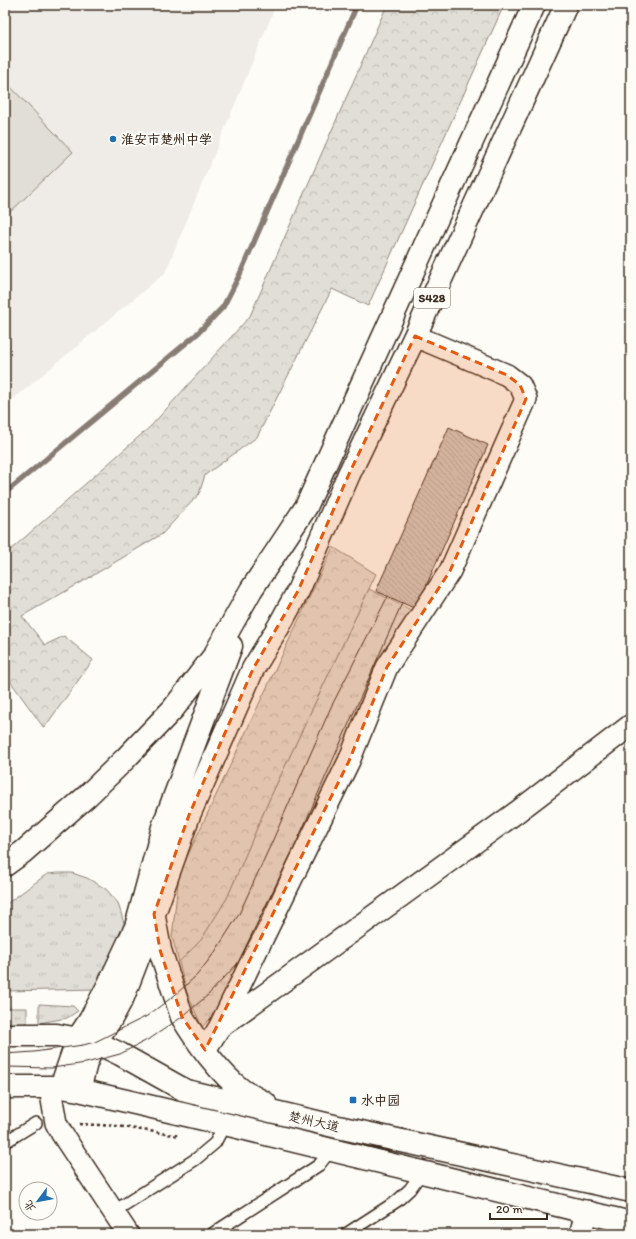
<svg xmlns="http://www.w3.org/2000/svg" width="636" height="1239" font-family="Itim,'LXGW WenKai TC',sans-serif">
	<defs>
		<pattern id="grass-tufts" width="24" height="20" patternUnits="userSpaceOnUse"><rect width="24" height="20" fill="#e1ded7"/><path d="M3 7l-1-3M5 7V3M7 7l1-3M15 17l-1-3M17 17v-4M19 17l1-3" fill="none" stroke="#c2bfb8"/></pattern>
		<pattern id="forest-crowns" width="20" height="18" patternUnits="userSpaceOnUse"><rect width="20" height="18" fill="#e1ded7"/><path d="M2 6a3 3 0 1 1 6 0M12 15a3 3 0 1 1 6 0" fill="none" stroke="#c2bfb8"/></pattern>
		<pattern id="building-back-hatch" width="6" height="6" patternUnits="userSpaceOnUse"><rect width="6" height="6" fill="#cdc8c2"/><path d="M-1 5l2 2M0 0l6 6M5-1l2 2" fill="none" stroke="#b1aca6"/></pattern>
	</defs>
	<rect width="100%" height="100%" fill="#fdfcf7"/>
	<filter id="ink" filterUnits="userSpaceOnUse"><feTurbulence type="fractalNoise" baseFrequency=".025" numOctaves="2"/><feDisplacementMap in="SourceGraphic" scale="8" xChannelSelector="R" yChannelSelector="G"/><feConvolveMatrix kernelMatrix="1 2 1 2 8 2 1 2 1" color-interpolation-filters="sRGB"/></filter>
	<g filter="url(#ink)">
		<!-- built -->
		<path fill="#efece7" d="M 5,5 L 276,5 L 165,273 L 5,406 Z"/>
		<!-- grass -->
		<path fill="url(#grass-tufts)" stroke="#8e847a" d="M 369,589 L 415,612 L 214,1015 L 202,1027 L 187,993 L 179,962 L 201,940 L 227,898 L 269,800 Z
			M 58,873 L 72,873 L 87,878 L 106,889 L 118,903 L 124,923 L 125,935 L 97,989 L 5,991 L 5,905 L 47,874 Z
			M 39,1004 L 73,1006 L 78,1011 L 67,1018 L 39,1023 Z
			M 5,1008 L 27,1008 L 27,1023 L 5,1025 Z"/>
		<!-- forest -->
		<path fill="url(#forest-crowns)" stroke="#8e847a" d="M 387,5 L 504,5 L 368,306 L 332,289 L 257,437 L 205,475 L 199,494 L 162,534 L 82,582 L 22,616 L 45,645 L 64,636 L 93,660 L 44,728 L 5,674 L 5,551 L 7,553 L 151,426 L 250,316 Z
			M 333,547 L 376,574 L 269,800 L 227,898 L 201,940 L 179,962 L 172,937 L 179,874 Z"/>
		<!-- garden -->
		<path fill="#e1ded7" stroke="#8e847a" d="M 5,81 L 73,152 L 5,217 Z"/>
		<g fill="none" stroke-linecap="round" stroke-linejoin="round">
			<!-- stream -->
			<path stroke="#887d74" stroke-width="5.5" d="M 5,493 L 197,334 L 223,307 L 240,274 L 357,5"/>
		</g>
		<!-- building -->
		<path fill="url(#building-back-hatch)" stroke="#3b2a1e" d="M 449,427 L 488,445 L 416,609 L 376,591 Z"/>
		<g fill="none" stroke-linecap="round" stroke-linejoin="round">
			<defs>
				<path id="service" d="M 5,1142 L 36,1123
					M 113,1212 L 196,1159 L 215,1143 L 225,1124
					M 212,1234 L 319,1165 L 331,1150
					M 346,1234 L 397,1201 L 410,1189 L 422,1172"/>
				<path id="minor" d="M 220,1027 L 517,812 L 631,725
					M 205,1050 L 219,1028 L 349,761 L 387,667 L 450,571 L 526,399 L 520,385 L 507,375 L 415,336
					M 50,1088 L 56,1123 L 62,1134 L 128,1234
					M 580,1234 L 587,1211"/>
				<path id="primary" d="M 5,865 L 23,852 L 87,796 L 125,759 L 173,709 L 214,656 L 251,590 L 306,507 L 534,5
					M 154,917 L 160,950 L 182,1017 C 196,1041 221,1075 243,1091 C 250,1095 258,1099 265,1103
					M 5,1035 L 57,1035 L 95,1042 L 120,1054 L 186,1091 L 338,1127 L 631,1191
					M 5,1087 L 61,1087 L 79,1090 L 225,1124 L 631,1223
					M 61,1087 L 78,1038 L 90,1020 L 109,984 L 136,927 L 163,827 L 231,646
					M 79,1090 L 86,1063 L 95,1042 L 111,1019 L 123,997 L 143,945 L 189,815 L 253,669 L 279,626 L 298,591 L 349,474 L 415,336 L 566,5"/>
			</defs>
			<!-- service casing -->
			<use href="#service" stroke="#3b2a1e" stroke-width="14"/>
			<!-- minor casing -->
			<use href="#minor" stroke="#3b2a1e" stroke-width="24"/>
			<!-- primary casing -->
			<use href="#primary" stroke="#3b2a1e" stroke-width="25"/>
			<!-- path -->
			<path stroke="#3b2a1e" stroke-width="2.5" stroke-dasharray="3 3" stroke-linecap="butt" d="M 79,1124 L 117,1126 L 180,1136"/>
			<!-- service -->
			<use href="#service" stroke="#fdfcf7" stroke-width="11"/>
			<!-- minor -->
			<use href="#minor" stroke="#fdfcf7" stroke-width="21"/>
			<!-- primary -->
			<use href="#primary" stroke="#fdfcf7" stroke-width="22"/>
			<!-- tram -->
			<path stroke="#3b2a1e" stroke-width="1" d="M 5,1054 L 34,1052 L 83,1045 L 95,1042 L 147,1016 L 175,995 L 197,975 L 215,952 L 239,914 L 272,842 L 331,707 L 388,596
				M 5,1067 L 52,1068 L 86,1063 L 120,1054 L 151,1038 L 182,1017 L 208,995 L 238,963 L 258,926 L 295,846 L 402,603"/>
		</g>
	</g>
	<!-- marked area -->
	<path fill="#e8590c" fill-opacity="0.2" stroke="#e8590c" stroke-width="3" stroke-dasharray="8 5" stroke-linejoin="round" d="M 415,336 L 507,375 L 520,385 L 526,399 L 450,571 L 387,667 L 349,761 L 205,1050 L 182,1017 L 160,950 L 154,914 L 189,815 L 253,669 L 298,591 L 349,474 Z"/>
	<!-- markers -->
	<g fill="#1f6fb2" stroke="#fdfcf7" stroke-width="1.5">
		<circle cx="113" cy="139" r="4"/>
		<rect x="349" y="1096" width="8" height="8" rx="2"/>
	</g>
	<g text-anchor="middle" stroke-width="4" stroke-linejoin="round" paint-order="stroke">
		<!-- shield labels -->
		<rect fill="#fdfcf7" stroke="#75695f" stroke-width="1" x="414" y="288" width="36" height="20" rx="3"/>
		<g font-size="12" font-weight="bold" fill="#3b2a1e">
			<text x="432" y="302">S428</text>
		</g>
		<!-- poi labels -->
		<g font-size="13" font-weight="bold" fill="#3b2a1e" stroke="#fdfcf7" text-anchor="start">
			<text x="121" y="144">淮安市楚州中学</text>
			<text x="361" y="1105">水中园</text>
		</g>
		<!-- street labels -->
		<g font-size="13" fill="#3b2a1e" stroke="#fdfcf7">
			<text transform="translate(314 1121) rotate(13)" y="5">楚州大道</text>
		</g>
	</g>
	<!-- margin -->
	<rect width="636" height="1239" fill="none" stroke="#fdfcf7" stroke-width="20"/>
	<rect x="10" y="10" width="616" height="1219" fill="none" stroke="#3b2a1e" stroke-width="1.5" filter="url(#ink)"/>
	<!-- north arrow -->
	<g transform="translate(38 1201) rotate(238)"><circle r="19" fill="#fdfcf7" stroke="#afa8a0"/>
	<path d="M0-3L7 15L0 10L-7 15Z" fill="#1f6fb2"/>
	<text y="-6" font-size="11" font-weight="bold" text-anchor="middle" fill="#3b2a1e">北</text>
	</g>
	<!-- scale -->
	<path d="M490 1213v6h57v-6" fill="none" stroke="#3b2a1e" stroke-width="2"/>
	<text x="496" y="1213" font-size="12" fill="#3b2a1e" stroke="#fdfcf7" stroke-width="3" paint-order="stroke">20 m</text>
</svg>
